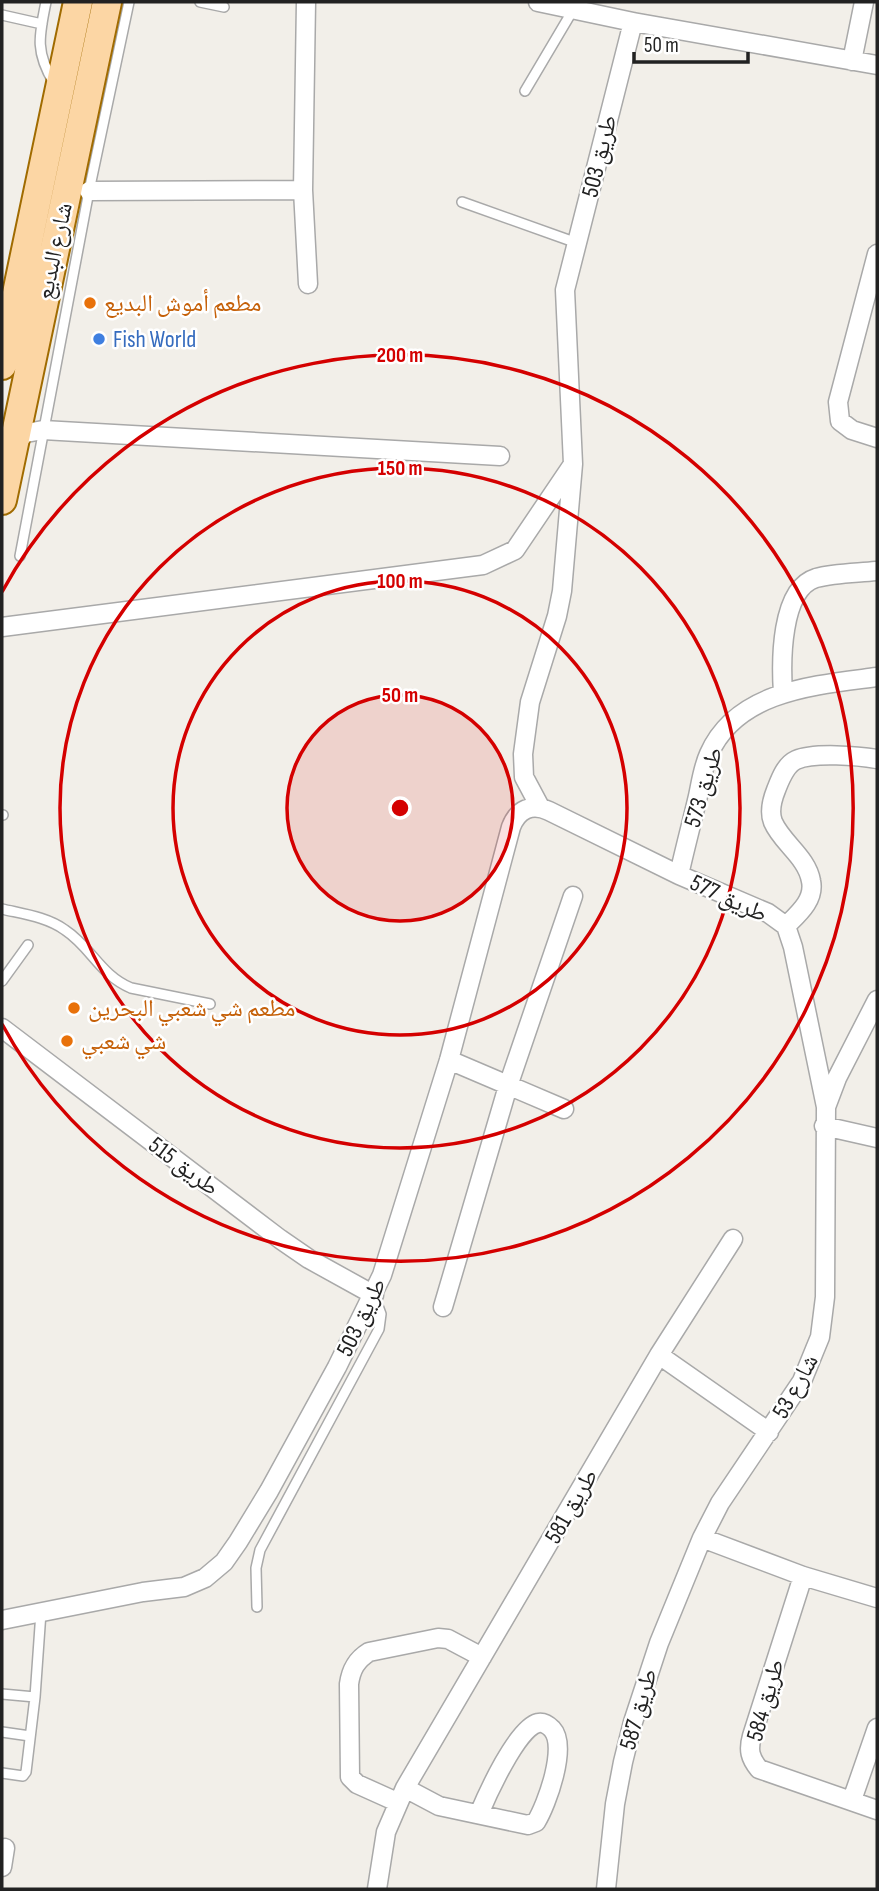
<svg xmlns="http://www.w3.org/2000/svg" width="879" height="1891" font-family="'Sofia Sans Condensed','Noto Naskh Arabic',sans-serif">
	<rect width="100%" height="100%" fill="#f2efe9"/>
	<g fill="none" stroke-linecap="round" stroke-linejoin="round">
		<defs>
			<path id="lane" d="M 46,2 C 39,36 35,52 54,83
				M 200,2 L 224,7
				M 2,15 L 42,24
				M 525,91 L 573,10
				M 462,202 L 577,243
				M 20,556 L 89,191 L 129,2
				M 2,815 L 3,815
				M 2,909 C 23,914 47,917 65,930 C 91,947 100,975 131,988 L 210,1004
				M 2,981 L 28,945
				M 257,1607 L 256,1568 L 260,1550 L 379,1329 L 381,1314 L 374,1295
				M 2,1694 L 35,1697
				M 2,1732 L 30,1736
				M 2,1773 L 23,1776 L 26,1772 L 35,1697 L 41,1612"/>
			<path id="street" d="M 306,2 L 303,190 L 308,284
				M 538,2 L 633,22 L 877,65
				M 852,61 L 864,2
				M 89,191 L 303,190
				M 877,254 L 838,402 L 840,421 L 852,430 L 877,438
				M 13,443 L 26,433 L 43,430 L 500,456
				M 2,627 L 483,565 L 515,550 L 571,467
				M 783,693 C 781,663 780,589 816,578 C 834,573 857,573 876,571
				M 540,807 L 524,777 L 523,754 L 530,702 L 557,616 L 562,591 L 573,464 L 565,290 L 633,22
				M 679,875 C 685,848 692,822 698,796 C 701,782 703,767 709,754 C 737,690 817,685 877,677
				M 786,926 C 798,914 815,900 811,881 C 807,857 782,843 773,822 C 769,812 772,800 776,790 C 780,780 785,765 796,760 C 814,752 859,756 877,759
				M 2,1028 L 280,1239 L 309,1259 L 374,1295
				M 449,1060 L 564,1109
				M 824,1126 L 877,1138
				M 443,1307 L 508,1086 L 573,896
				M 659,1355 L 769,1432
				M 702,1538 L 803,1576 L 877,1598
				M 803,1576 L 752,1736 C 748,1750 750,1758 759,1769 L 877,1810
				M 2,1620 L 143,1592 L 184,1587 L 205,1578 L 224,1562 L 238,1542 L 269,1491 L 337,1367 L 382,1275 L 449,1060 L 511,827 C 518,809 532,803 549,811 L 679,875 L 768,913 L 786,926 L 793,947 L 826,1107
				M 405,1788 L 439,1806 L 528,1825 L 536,1822 C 547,1804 568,1746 552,1729 C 548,1725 543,1722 538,1723 C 517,1728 487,1795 479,1814
				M 852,1800 L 877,1728
				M 397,1802 L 357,1784 L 350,1777 L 349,1684 C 351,1670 356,1660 369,1652 L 438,1638 L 448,1639 L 482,1657
				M 2,1867 L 5,1848
				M 377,1889 L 386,1832 L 405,1788 L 659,1355 L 733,1239
				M 606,1889 L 615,1804 L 623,1762 L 633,1722 L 659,1643 L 702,1538 L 720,1503 L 802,1381 L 820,1337 L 825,1297 L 826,1107 L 837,1078 L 877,1000"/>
			<path id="primary" d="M 2,365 L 78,2
				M 2,500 L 107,2"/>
		</defs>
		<!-- lane casing -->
		<use href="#lane" stroke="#a9a9a9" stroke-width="12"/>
		<!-- street casing -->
		<use href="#street" stroke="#a9a9a9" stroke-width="21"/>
		<!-- primary casing -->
		<use href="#primary" stroke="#a06b00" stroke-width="32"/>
		<!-- lane -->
		<use href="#lane" stroke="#fff" stroke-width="9"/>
		<!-- street -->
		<use href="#street" stroke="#fff" stroke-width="18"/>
		<!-- primary -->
		<use href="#primary" stroke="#fcd6a4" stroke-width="28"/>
	</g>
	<!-- distance rings -->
	<circle cx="400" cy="808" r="113" fill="#d40000" fill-opacity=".12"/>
	<g fill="none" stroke="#d40000" stroke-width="3.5">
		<circle cx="400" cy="808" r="113"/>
		<circle cx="400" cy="808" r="227"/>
		<circle cx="400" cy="808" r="340"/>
		<path d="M2 592A453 453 0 1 1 2 1024"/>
	</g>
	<!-- markers -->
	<g fill="#e8710a" stroke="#fff" stroke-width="2.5">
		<circle cx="90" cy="303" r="7"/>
		<circle cx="74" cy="1008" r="7"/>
		<circle cx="67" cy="1041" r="7"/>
	</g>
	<circle fill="#3f7fe0" stroke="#fff" stroke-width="2.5" cx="99" cy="339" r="7"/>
	<g text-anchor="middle" stroke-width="5" stroke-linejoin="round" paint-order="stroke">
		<!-- street labels -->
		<g font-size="24" fill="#222" stroke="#fff">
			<text transform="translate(599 156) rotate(-76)" y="8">طريق 503</text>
			<text transform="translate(54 251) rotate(-78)" y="8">شارع البديع</text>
			<text transform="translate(703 787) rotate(-73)" y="8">طريق 573</text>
			<text transform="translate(729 898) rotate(25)" y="8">طريق 577</text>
			<text transform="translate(184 1166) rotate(37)" y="8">طريق 515</text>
			<text transform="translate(361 1317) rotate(-64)" y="8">طريق 503</text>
			<text transform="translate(795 1386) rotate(-61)" y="8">شارع 53</text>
			<text transform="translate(571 1506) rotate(-60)" y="8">طريق 581</text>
			<text transform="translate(765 1700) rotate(-74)" y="8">طريق 584</text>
			<text transform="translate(638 1709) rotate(-74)" y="8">طريق 587</text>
		</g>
		<!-- food labels -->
		<g font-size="24" fill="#c56008" stroke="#fff" text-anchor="start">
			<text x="104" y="311">مطعم أموش البديع</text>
			<text x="88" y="1016">مطعم شي شعبي البحرين</text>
			<text x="81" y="1049">شي شعبي</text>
		</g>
		<!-- shop labels -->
		<g font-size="24" fill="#366cbe" stroke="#fff" text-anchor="start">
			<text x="113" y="347">Fish World</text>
		</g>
	</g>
	<circle cx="400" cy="808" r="10" fill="#d40000" stroke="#fff" stroke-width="3.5"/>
	<g font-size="21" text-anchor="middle" font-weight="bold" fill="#d40000" stroke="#fff" stroke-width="5" stroke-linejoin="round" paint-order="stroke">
		<text x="400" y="362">200 m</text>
		<text x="400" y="475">150 m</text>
		<text x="400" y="588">100 m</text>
		<text x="400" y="702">50 m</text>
	</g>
	<!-- border -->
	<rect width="879" height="1891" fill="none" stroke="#222222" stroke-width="7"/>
	<!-- scale -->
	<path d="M634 52v10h114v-10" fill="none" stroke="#222222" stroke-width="3.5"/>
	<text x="644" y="52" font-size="21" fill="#222222" stroke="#ffffff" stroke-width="5" paint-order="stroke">50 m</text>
</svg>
